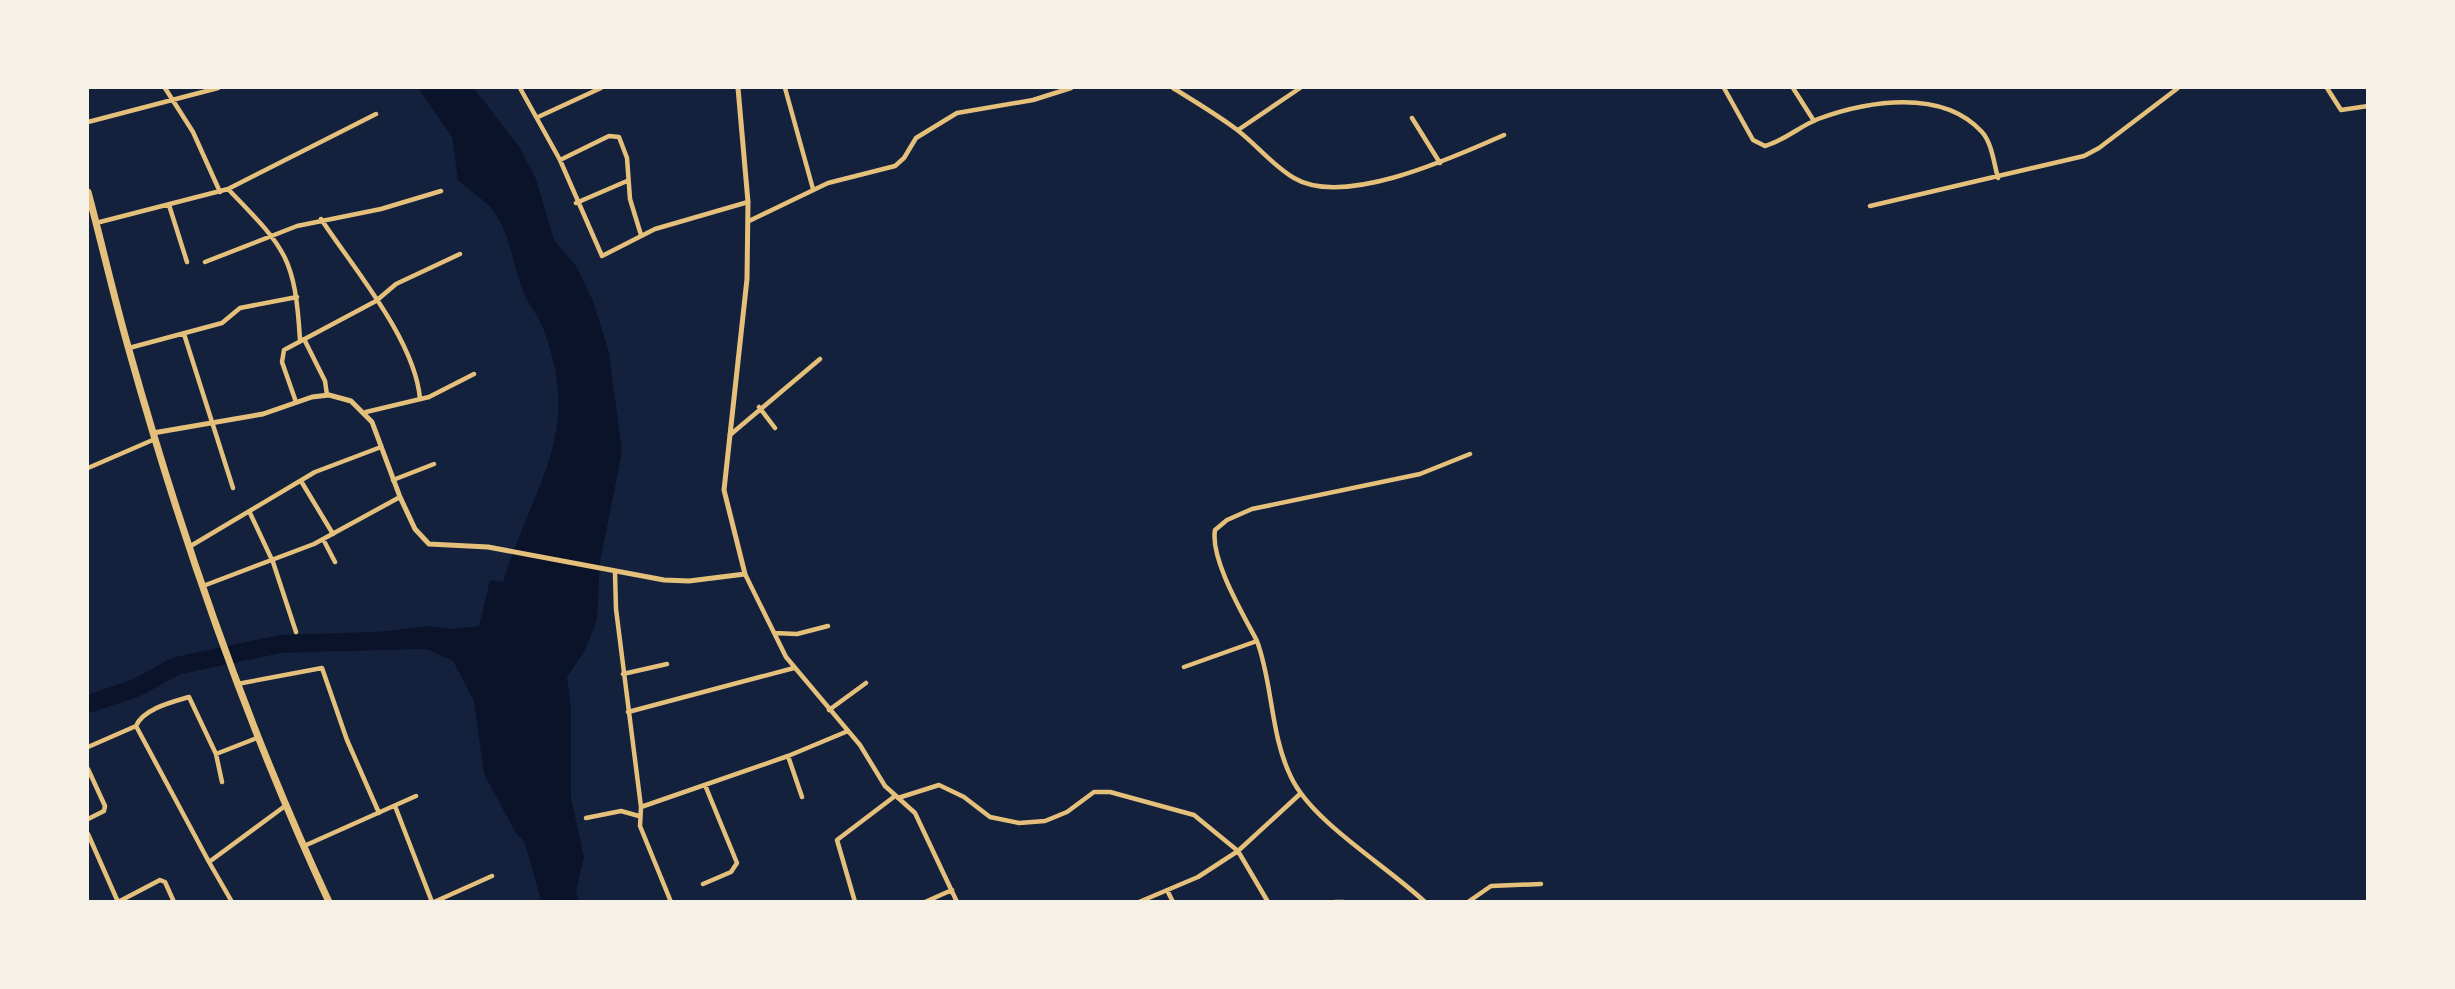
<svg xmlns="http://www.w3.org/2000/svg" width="2455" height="989" font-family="'Libre Baskerville',serif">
	<rect width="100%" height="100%" fill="#14213d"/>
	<!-- water -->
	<path fill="#0b132b" d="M 418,88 L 474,88 L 520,148 L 536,179 L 554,240 L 576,266 L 593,301 L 609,352 L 622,452 L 600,562 L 597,620 L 585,650 L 567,677 L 571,708 L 571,798 L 584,857 L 576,891 L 579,901 L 541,901 L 525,843 L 516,833 L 484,774 L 474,701 L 453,661 L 427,649 L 342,651 L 350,635 L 429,626 L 450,629 L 479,626 L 490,580 L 503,582 C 532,485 584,437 543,328 C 538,315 528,304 523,291 C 512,264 510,229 490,207 C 481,197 468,190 458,180 L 452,137 Z"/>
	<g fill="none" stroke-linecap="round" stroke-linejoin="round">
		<!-- river -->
		<path stroke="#0b132b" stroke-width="18" d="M 88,704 L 136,688 L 176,666 L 280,644 L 371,641"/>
		<!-- minor -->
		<path stroke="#e5c07b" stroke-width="4.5" d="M 165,88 L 193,132 L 220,192
			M 520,88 L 560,160 L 602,256 L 655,229 L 748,202
			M 785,88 L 813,189
			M 1173,88 C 1194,101 1216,114 1236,129 C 1256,144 1272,165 1294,178 C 1344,208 1454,157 1504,135
			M 1724,88 L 1753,140 L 1765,146 C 1784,141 1800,126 1818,119 C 1867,101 1942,88 1982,132 C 1992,143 1994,164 1998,178
			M 1793,88 L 1814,121
			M 2327,88 L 2341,110 L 2368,106
			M 538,117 L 601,88
			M 1412,118 L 1440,163
			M 88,122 L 218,88
			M 1238,130 L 1300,88
			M 560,160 L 609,136 L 619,137 L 627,158 L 630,199 L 641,235
			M 228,189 L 376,114
			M 576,203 L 627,181
			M 169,205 L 187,262
			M 1870,206 L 2084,156 L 2099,148 L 2178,88
			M 321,219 C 354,269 415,340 420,399
			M 749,221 L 828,183 L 895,166 L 904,158 L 916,138 L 957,113 L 1033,100 L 1071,88
			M 96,223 L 228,189 C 285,248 295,256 300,340
			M 205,262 L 297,226 L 381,209 L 441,191
			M 184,334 L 233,488
			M 304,339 L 325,381 L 327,395
			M 129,348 L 222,323 L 240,308 L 297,297
			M 296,402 L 282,362 L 284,350 L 376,301 L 396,284 L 460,254
			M 759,407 L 775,428
			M 366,412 L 429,397 L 474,374
			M 730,435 L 820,359
			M 88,468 L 155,439
			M 393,480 L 434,464
			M 301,481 L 333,534
			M 250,513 L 273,562 L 296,632
			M 323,539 L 335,562
			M 189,547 L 315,472 L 381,447
			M 615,573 L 616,609 L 641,807 L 640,826 L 671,902
			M 745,574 L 786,657 L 860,745 L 885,786 L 915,813 L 957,902
			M 203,586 L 314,544 L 400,497
			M 774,633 L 797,634 L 828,626
			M 1257,641 C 1243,614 1210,559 1215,530 L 1227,520 L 1252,509 L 1420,474 L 1470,454
			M 1184,667 L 1257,641 C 1273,684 1270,734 1291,777 C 1312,822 1387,866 1425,902
			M 623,674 L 667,664
			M 237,684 L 322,668 L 347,740 L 379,813
			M 829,710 L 866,683
			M 628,712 L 794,668
			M 136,726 L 209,862 L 285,806
			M 136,726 C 143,709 172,702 189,697 L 216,754 L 257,738
			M 88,747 L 136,726
			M 216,754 L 222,782
			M 788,756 L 802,797
			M 88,769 L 105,806 L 104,811 L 88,819
			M 898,798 L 939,785 L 964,797 L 990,817 L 1019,823 L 1045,821 L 1067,812 L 1094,792 L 1110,792 L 1194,815 L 1238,851 L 1300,794
			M 395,806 L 432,902
			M 641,807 L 788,756 L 848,731
			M 586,818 L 621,811 L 639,816
			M 88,834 L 118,902
			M 304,846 L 416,796
			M 209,862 L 232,902
			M 703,884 L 731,872 L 737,863 L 705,785
			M 1167,890 L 1173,902
			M 118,902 L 160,880 L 165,882 L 174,902
			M 434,902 L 492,876
			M 855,902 L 837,840 L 895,796
			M 925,902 L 952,890
			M 1139,902 L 1198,877 L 1238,851 L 1268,902
			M 1335,902 L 1344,902
			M 1468,902 L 1491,886 L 1541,884"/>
		<!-- tertiary -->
		<path stroke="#e5c07b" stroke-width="5" d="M 153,433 L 263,414 L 312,397 L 329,395 L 351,401 L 372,422 L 400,497 L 415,529 L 429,544 L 488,547 L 664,580 L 689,581 L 745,574 L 724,490 L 747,279 L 748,202 L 738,88"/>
		<!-- primary -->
		<path stroke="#e5c07b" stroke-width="7" d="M 88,192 C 102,244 114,298 129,350 C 182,539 246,724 329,902"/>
	</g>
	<!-- border -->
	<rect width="2455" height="989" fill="none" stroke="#f6f1e7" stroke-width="178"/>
</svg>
